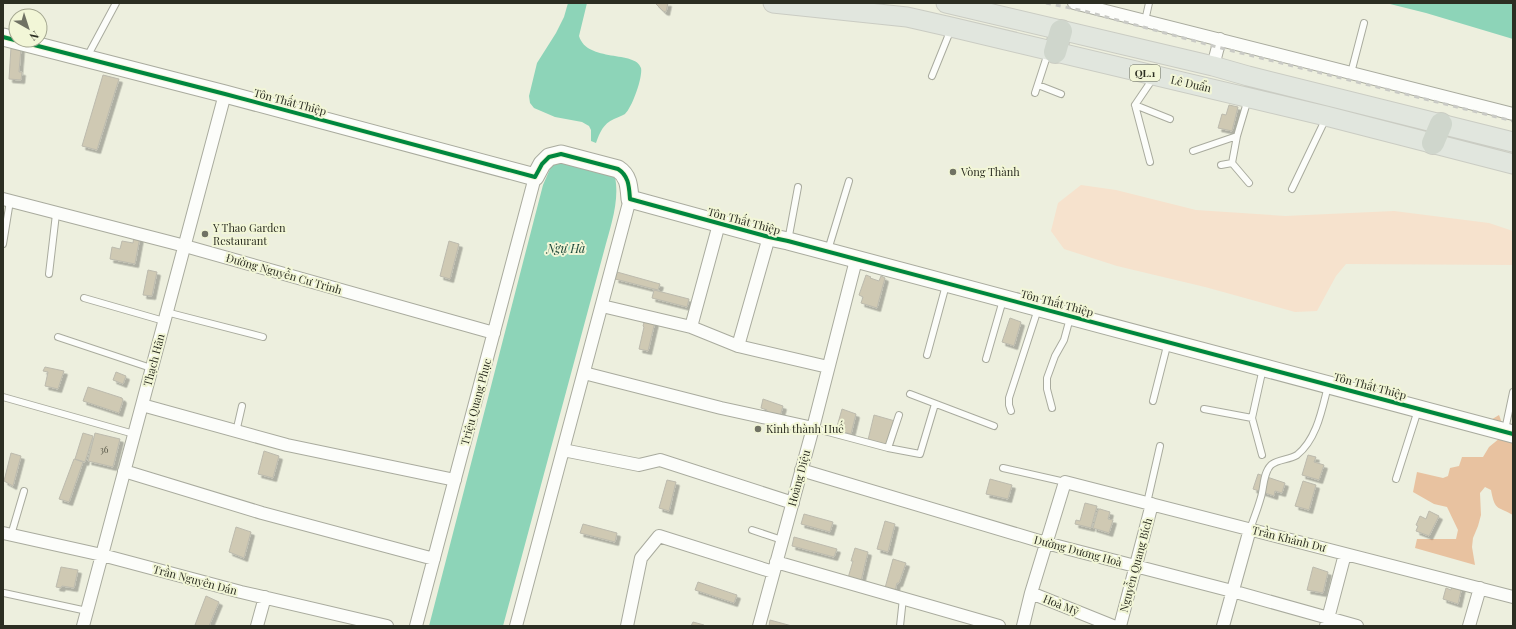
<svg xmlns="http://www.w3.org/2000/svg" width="1516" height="629" font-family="'Playfair Display',serif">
	<defs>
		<filter id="shadow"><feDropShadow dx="3.5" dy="3.5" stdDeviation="0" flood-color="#0004"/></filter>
	</defs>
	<rect width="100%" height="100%" fill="#edefde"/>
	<!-- green -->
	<path fill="#f6e2cd" d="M 1081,185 L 1116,190 L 1196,210 L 1285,216 L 1394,211 L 1489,223 L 1513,231 L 1513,265 L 1346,264 L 1336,276 L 1317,311 L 1295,312 L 1205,287 L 1117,266 L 1064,249 L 1051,231 L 1058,203 Z"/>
	<!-- forest -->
	<path fill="#e8c2a0" d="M 1499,415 L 1505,431 L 1513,428 L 1513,515 C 1497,506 1495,511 1491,490 L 1485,487 L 1480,493 L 1481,515 L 1478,526 L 1473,538 L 1472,547 L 1475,565 L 1415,548 L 1417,539 L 1456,539 L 1458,530 L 1447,507 L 1434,504 L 1413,492 L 1417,472 L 1443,478 L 1448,476 L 1450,468 L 1459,466 L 1462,457 L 1483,457 L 1489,447 L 1500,438 L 1489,421 Z"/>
	<!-- water -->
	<path fill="#8dd4b8" d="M 568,3 L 587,3 L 579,36 C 587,63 636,50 641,68 C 643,77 632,108 625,114 C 622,116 618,117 614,119 C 603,124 600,132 596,143 L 591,141 L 591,130 L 589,126 L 582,122 L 555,117 L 534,108 L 530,103 L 529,96 L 537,63 L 556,33 L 564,17 Z
		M 1386,3 L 1513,3 L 1513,39 L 1426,13 Z
		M 561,159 L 615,177 C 620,201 610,228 604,251 L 503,626 L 429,626 L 543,185 L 553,162 Z"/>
	<!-- building -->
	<path fill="#cfc9b3" stroke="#bcbaad" filter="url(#shadow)" d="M 655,3 L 668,3 L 666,12 L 663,11 Z
		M 11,47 L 21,48 L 19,72 L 22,72 L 21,80 L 9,79 Z
		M 103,75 L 119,79 L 97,150 L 82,146 Z
		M 1229,105 L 1238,107 L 1232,131 L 1218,128 L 1222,114 L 1226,115 Z
		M 134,236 L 140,237 L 135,264 L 110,259 L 112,247 L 120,249 L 122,241 L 133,243 Z
		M 449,241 L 459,244 L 450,279 L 440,276 Z
		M 148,270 L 157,272 L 152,296 L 143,295 Z
		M 617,272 L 660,284 L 658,290 L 615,279 Z
		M 866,275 L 871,277 L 870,278 L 879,281 L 881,276 L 885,278 L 877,308 L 861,303 L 863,297 L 859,295 Z
		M 654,290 L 689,299 L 687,307 L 652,298 Z
		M 1010,318 L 1021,322 L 1014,346 L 1002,342 Z
		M 645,319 L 655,322 L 648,351 L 639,349 L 644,327 L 643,326 Z
		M 45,367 L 64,371 L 58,389 L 45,386 L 48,372 L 43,371 Z
		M 116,372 L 126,376 L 123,384 L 113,380 Z
		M 88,387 L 122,398 L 123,400 L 119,413 L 83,401 Z
		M 763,399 L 783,406 L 779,420 L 764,421 L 767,410 L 761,408 Z
		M 842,409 L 856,414 L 851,434 L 836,430 Z
		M 874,415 L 895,421 L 888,445 L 868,440 Z
		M 83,433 L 93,436 L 85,462 L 75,459 Z
		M 95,433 L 120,439 L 113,467 L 88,461 Z
		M 264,451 L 279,456 L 273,478 L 258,474 Z
		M 11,453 L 21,456 L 13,486 L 4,481 Z
		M 1308,455 L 1316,457 L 1314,462 L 1324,465 L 1319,480 L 1302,475 Z
		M 74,459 L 83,462 L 69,502 L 59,499 Z
		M 1258,474 L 1285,483 L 1282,493 L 1275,491 L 1274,496 L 1253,489 Z
		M 990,479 L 1012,485 L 1008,499 L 986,494 Z
		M 667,480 L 676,482 L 669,511 L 659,508 Z
		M 1303,481 L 1316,485 L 1309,510 L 1295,506 Z
		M 1085,503 L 1097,506 L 1091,528 L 1075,524 L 1076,520 L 1080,521 Z
		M 1100,509 L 1110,512 L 1108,519 L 1113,520 L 1109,533 L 1093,528 L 1098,510 Z
		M 1429,511 L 1439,516 L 1429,536 L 1416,531 L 1418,526 L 1416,525 L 1420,516 L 1426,519 Z
		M 804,514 L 833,522 L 830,532 L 801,524 Z
		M 885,521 L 895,524 L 888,552 L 877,549 Z
		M 583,524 L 617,533 L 615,542 L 580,533 Z
		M 236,527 L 251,532 L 244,558 L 229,552 Z
		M 794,537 L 837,549 L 834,557 L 792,546 Z
		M 855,548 L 868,552 L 861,581 L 848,578 L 853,561 L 851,561 Z
		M 893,559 L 906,563 L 899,583 L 897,583 L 895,591 L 885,588 Z
		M 61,567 L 78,570 L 74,588 L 62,586 L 61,588 L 56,587 Z
		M 1313,567 L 1328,572 L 1323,593 L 1307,590 Z
		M 1455,576 L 1464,578 L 1458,604 L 1443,599 L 1446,588 L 1451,590 Z
		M 698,582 L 737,595 L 734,603 L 695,590 Z
		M 206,596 L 219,602 L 209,626 L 199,626 L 195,625 Z
		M 770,620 L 792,626 L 769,626 Z
		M 693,622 L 704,625 L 703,626 L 691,626 Z"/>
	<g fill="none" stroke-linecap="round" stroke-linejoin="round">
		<defs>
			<path id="lane" d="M 1145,21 L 1149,3
				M 87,57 L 116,3
				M 1351,73 L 1364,23
				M 932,76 L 951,29
				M 1038,85 L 1061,94
				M 1035,93 L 1048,53
				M 1135,105 L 1150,162
				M 1135,105 L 1170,119
				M 1135,105 L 1154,77
				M 1193,151 L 1237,136
				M 1232,163 L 1237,136 L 1248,99
				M 1232,163 L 1249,183
				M 1221,165 L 1232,163
				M 1292,189 L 1326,118
				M 788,241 L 798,187
				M 3,244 L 10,201
				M 828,250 L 849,181
				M 49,274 L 56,214
				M 84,298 L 164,321
				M 166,312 L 263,337
				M 58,337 L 151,368
				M 927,355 L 946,285
				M 986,359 L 1003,300
				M 910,394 L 994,426
				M 3,397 L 134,434
				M 1153,401 L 1168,342
				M 1052,408 L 1047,389 L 1047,378 L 1055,356 L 1064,340 L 1070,318
				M 1204,409 L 1252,418
				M 1011,411 L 1009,405 L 1009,398 L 1038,309
				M 813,428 L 888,448 L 920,454 L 935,404
				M 1505,430 L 1513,392
				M 236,432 L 242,406
				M 888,448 L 899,415
				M 1262,455 L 1252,418 L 1263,368
				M 1003,468 L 1065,482
				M 1396,479 L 1418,410
				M 1147,503 L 1160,446
				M 1250,529 C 1254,518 1258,508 1261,497 C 1264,487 1263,473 1271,465 C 1278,459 1289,460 1297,455 C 1317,439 1322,409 1328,386
				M 752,530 L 782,540
				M 11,535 L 24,491
				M 4,593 L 87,611
				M 900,626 L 903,598"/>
			<path id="street" d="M 1074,3 L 1513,114
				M 1213,66 L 1220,39
				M 3,199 L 185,246 L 494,333
				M 602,306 L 691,327 L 738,346 L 828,367
				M 691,327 L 719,224
				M 738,346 L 769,237
				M 584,373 L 721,408 L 813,428
				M 142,405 L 287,445 L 455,480
				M 563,450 L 639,465 L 660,460 L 793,503
				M 801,470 L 1046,543 L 1232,591 L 1357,626
				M 124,471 L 262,513 L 434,559
				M 3,533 L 102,555 L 241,592 L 387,626
				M 776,562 L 999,626
				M 1031,593 L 1113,626
				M 83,626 L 225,94
				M 257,626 L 265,597
				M 416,626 L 535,177
				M 516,626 L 630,199
				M 627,626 L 641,558 L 659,536 L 773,572
				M 759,626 L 813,428 L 856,260
				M 1023,626 L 1031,593 L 1065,482 L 1513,597
				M 1120,626 L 1152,504
				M 1223,626 L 1250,529
				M 1326,626 L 1345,554
				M 1469,626 L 1480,588"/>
			<path id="secondary" d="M 3,37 L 225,94 L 535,177 L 542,164 L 549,157 L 561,154 L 618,169 C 629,176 629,187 630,199 L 769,237 L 788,241 L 1513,434"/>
			<path id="primary" d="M 773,3 L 907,17 L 951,27 L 1326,116 L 1513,164
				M 946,3 L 1213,66 L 1248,76 L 1513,142"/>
			<path id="highway" d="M 1055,52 L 1061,31
				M 1433,143 L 1441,124"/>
		</defs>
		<!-- lane casing -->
		<use href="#lane" stroke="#a9ab9e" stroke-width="8"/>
		<!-- street casing -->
		<use href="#street" stroke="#a9ab9e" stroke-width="14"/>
		<!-- secondary casing -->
		<use href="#secondary" stroke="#a9ab9e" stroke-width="19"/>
		<!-- primary casing -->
		<use href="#primary" stroke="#caccc3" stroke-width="21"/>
		<!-- highway casing -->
		<use href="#highway" stroke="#caccc3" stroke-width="24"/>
		<!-- lane -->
		<use href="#lane" stroke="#fcfdfa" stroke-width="6"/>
		<!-- street -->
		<use href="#street" stroke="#fcfdfa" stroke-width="12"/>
		<!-- secondary -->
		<use href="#secondary" stroke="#fcfdfa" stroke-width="17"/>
		<!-- primary -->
		<use href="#primary" stroke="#e1e6de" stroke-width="19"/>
		<!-- highway -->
		<use href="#highway" stroke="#cfd6cc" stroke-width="22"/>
		<!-- rail -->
		<path stroke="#c9cac5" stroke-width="3" stroke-dasharray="5 5" stroke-linecap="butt" d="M 1046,3 L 1084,11 L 1217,47 L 1513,121"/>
		<defs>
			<path id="cycleway" d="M 3,37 L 225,94 L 535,177 L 542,164 L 549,157 L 561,154 L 618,169 C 629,176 629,187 630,199 L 769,237 L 788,241 L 1513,434"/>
		</defs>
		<!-- cycleway casing -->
		<use href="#cycleway" stroke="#f2f6d7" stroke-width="6"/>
		<!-- cycleway -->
		<use href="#cycleway" stroke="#00873e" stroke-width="4"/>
	</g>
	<!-- markers -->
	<g fill="#707264" stroke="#f2f6d7" stroke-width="1.5">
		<circle cx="953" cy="172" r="4"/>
		<circle cx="205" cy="234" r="4"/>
		<circle cx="758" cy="429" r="4"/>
	</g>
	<g text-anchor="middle" stroke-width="4" stroke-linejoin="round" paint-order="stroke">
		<!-- number labels -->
		<g font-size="9" fill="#555546">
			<text x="104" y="453">36</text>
		</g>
		<!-- shield labels -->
		<rect fill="#f2f6d7" stroke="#676a58" stroke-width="1" x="1130" y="65" width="30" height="16" rx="3"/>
		<g font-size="10" font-weight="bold" fill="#2c2e22">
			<text x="1145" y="77">QL.1</text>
		</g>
		<!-- street labels -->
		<g font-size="11" fill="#2c2e22" stroke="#f2f6d7">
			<text transform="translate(1191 84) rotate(13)" y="4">Lê Duẩn</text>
			<text transform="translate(290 102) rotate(15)" y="4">Tôn Thất Thiệp</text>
			<text transform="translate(744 221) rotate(15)" y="4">Tôn Thất Thiệp</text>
			<text transform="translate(284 274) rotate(16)" y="4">Đường Nguyễn Cư Trinh</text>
			<text transform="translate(1057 303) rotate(15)" y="4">Tôn Thất Thiệp</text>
			<text transform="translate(154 360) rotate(-75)" y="4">Thạch Hãn</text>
			<text transform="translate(1370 386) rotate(15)" y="4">Tôn Thất Thiệp</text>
			<text transform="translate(476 402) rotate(-75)" y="4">Triệu Quang Phục</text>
			<text transform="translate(799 478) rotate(-75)" y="4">Hoàng Diệu</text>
			<text transform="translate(1289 539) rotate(14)" y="4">Trần Khánh Dư</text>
			<text transform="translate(1078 551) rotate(15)" y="4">Đường Dương Hoà</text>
			<text transform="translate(1136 565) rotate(-75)" y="4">Nguyễn Quang Bích</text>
			<text transform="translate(195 580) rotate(15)" y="4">Trần Nguyên Đán</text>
			<text transform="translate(1061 605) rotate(22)" y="4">Hoà Mỹ</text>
		</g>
		<!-- poi labels -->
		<g font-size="11" fill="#2c2e22" stroke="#f2f6d7" text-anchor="start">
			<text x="961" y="176">Vòng Thành</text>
			<text x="213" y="232">Y Thao Garden<tspan x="213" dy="13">Restaurant</tspan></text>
			<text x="766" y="433">Kinh thành Huế</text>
		</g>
		<!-- water labels -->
		<g font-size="12" font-style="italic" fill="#1b4739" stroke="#f2f6d7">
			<text x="566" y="253">Ngự Hà</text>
		</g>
	</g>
	<!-- border -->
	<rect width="1516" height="629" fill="none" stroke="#2c2e22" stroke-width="8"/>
	<!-- north arrow -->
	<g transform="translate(28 28) rotate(141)"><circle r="19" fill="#f2f6d7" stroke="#a3a68f"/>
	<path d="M0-3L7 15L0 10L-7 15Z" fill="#707264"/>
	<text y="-6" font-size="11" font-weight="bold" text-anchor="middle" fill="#2c2e22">N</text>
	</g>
</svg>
